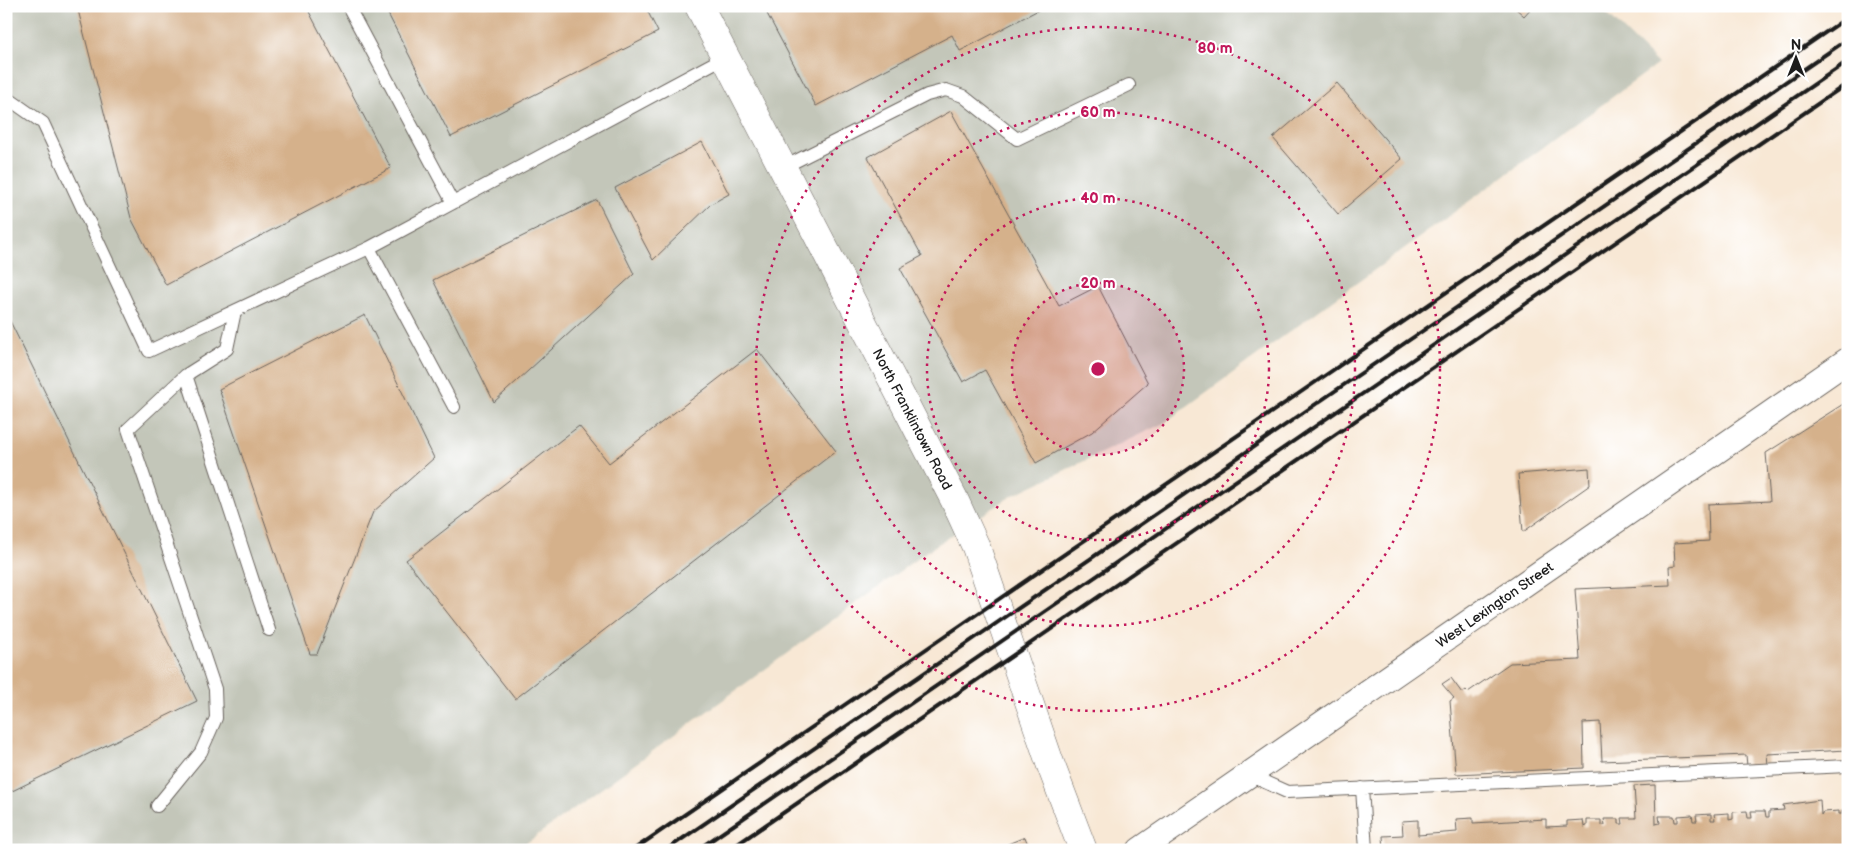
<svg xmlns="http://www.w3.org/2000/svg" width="1854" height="856" font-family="'Balsamiq Sans',sans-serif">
	<rect width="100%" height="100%" fill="#fff"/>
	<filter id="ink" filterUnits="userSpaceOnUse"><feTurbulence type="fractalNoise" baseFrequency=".02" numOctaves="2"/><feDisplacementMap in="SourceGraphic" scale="10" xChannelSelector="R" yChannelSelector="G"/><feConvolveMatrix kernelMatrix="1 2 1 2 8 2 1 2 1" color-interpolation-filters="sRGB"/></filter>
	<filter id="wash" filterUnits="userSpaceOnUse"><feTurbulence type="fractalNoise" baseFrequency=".0096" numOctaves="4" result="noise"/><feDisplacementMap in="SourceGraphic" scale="20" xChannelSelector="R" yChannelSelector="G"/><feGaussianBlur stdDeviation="1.12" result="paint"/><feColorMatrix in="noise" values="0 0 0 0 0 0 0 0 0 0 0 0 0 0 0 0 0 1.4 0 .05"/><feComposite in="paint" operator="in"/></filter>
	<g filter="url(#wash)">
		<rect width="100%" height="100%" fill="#f8e8d5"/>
		<!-- industrial -->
		<path fill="#c3c6b9" d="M 6,6 L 1599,6 L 1658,64 L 1164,423 L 1013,495 L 926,552 L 517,850 L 6,850 Z"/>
		<g id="blocks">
			<!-- building -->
			<path fill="#d5b18b" d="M 77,6 L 306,6 L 391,168 L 166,285 L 131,218 Z
				M 384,6 L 645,6 L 658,32 L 451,137 Z
				M 763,6 L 1046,6 L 960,51 L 952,35 L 816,106 Z
				M 1513,6 L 1533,6 L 1524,16 Z
				M 1337,83 L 1402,159 L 1338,214 L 1273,138 Z
				M 951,111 L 1059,306 L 1098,286 L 1148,383 L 1092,432 L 1036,463 L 985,370 L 963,382 L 900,268 L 922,256 L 868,157 Z
				M 702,142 L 729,194 L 711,204 L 653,260 L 615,188 Z
				M 597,200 L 634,274 L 494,402 L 433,280 Z
				M 6,313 L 197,701 L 6,794 Z
				M 365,315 L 434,458 L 373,512 L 317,654 L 310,654 L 219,389 Z
				M 757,349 L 836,451 L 515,699 L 406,560 L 579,426 L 609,463 Z
				M 1848,401 L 1848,750 L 1767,754 L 1768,765 L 1747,766 L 1746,755 L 1602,761 L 1600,722 L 1583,723 L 1584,768 L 1456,774 L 1450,701 L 1454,698 L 1442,684 L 1451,678 L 1462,693 L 1466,690 L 1468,692 L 1510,663 L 1580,660 L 1575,589 L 1670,585 L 1669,567 L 1675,566 L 1674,543 L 1709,541 L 1708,504 L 1770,501 L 1766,453 Z
				M 1589,468 L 1590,485 L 1523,532 L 1518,474 Z
				M 1655,785 L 1656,824 L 1660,823 L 1659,816 L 1674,816 L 1675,822 L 1678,822 L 1678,816 L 1692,815 L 1693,821 L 1697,821 L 1696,815 L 1711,814 L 1711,820 L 1715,820 L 1714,814 L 1729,813 L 1729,820 L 1733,819 L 1733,812 L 1747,811 L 1748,818 L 1752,818 L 1751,811 L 1765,811 L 1766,817 L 1769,817 L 1769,811 L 1784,810 L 1783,805 L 1820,800 L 1821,815 L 1823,812 L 1839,811 L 1839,814 L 1842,814 L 1842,811 L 1848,811 L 1848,850 L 1384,850 L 1383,836 L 1403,835 L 1402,821 L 1418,820 L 1418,835 L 1457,832 L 1456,819 L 1473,818 L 1473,823 L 1546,819 L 1546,827 L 1567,826 L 1567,821 L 1583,820 L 1584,827 L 1587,826 L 1587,820 L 1601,820 L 1601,825 L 1605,825 L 1604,819 L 1619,819 L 1619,824 L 1623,824 L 1622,818 L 1636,818 L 1634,786 Z
				M 1025,837 L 1030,850 L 1005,850 L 1003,846 Z"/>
		</g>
	</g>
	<g filter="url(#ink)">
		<use href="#blocks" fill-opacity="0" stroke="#69635d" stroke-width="1"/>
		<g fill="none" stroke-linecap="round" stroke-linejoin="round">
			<defs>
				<path id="service" d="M 348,6 L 453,203
					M 6,97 L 43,123 L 149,351 L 369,248 L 725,57
					M 782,168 L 927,95 L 946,90 L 963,96 L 1017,139 L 1129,85
					M 369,248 L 454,407
					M 235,311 L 227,349 L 186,375 L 269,630
					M 1247,774 L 1287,792 L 1848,766
					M 1362,788 L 1366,850
					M 157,806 L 201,752 L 216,718 L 215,689 L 128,429 L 186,375"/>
				<g id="minor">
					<path id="s1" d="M 1140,850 L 1848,360"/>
				</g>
				<g id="tertiary">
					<path id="s2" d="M 699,6 L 954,499 L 976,547 L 1050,763 L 1083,850"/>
				</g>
			</defs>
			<!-- service casing -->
			<use href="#service" stroke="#69635d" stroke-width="14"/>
			<!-- minor casing -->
			<use href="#minor" stroke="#69635d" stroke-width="27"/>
			<!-- tertiary casing -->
			<use href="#tertiary" stroke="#69635d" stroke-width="29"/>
			<!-- service -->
			<use href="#service" stroke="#fff" stroke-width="12"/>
			<!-- minor -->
			<use href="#minor" stroke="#fff" stroke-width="25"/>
			<!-- tertiary -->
			<use href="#tertiary" stroke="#fff" stroke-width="28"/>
			<!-- rail -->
			<path stroke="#1c1c1c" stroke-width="4" d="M 633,850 L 1848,17
				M 666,850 L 1848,39
				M 697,850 L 1848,61
				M 729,850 L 1848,83"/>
		</g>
	</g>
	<!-- distance rings -->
	<circle cx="1098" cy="369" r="86" fill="#c2185b" fill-opacity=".12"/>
	<g fill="none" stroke="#c2185b" stroke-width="2.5" stroke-dasharray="2.5 5">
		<circle cx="1098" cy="369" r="86"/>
		<circle cx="1098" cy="369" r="171"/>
		<circle cx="1098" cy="369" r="257"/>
		<circle cx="1098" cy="369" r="342"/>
	</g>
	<g text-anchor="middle" stroke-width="4" stroke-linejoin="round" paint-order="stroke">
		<!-- street labels -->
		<g font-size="14" fill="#1c1c1c" stroke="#fff">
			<text dy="5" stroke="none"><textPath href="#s2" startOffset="465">North Franklintown Road</textPath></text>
			<text dy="5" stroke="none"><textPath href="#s1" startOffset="431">West Lexington Street</textPath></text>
		</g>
	</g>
	<circle cx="1098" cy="369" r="8" fill="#c2185b" stroke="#fff" stroke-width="2.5"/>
	<g font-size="15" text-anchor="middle" font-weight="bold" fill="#c2185b" stroke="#fff" stroke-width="4" stroke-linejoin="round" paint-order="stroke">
		<text x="1215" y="53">80 m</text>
		<text x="1098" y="117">60 m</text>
		<text x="1098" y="203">40 m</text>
		<text x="1098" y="288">20 m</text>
	</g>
	<!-- margin -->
	<rect width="1854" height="856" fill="none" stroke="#fff" stroke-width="25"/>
	<!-- north arrow -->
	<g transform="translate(1796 58)" stroke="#ffffff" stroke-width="4" paint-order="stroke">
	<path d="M0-4L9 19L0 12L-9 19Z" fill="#1c1c1c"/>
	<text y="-8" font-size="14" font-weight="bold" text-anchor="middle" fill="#1c1c1c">N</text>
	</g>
</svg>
